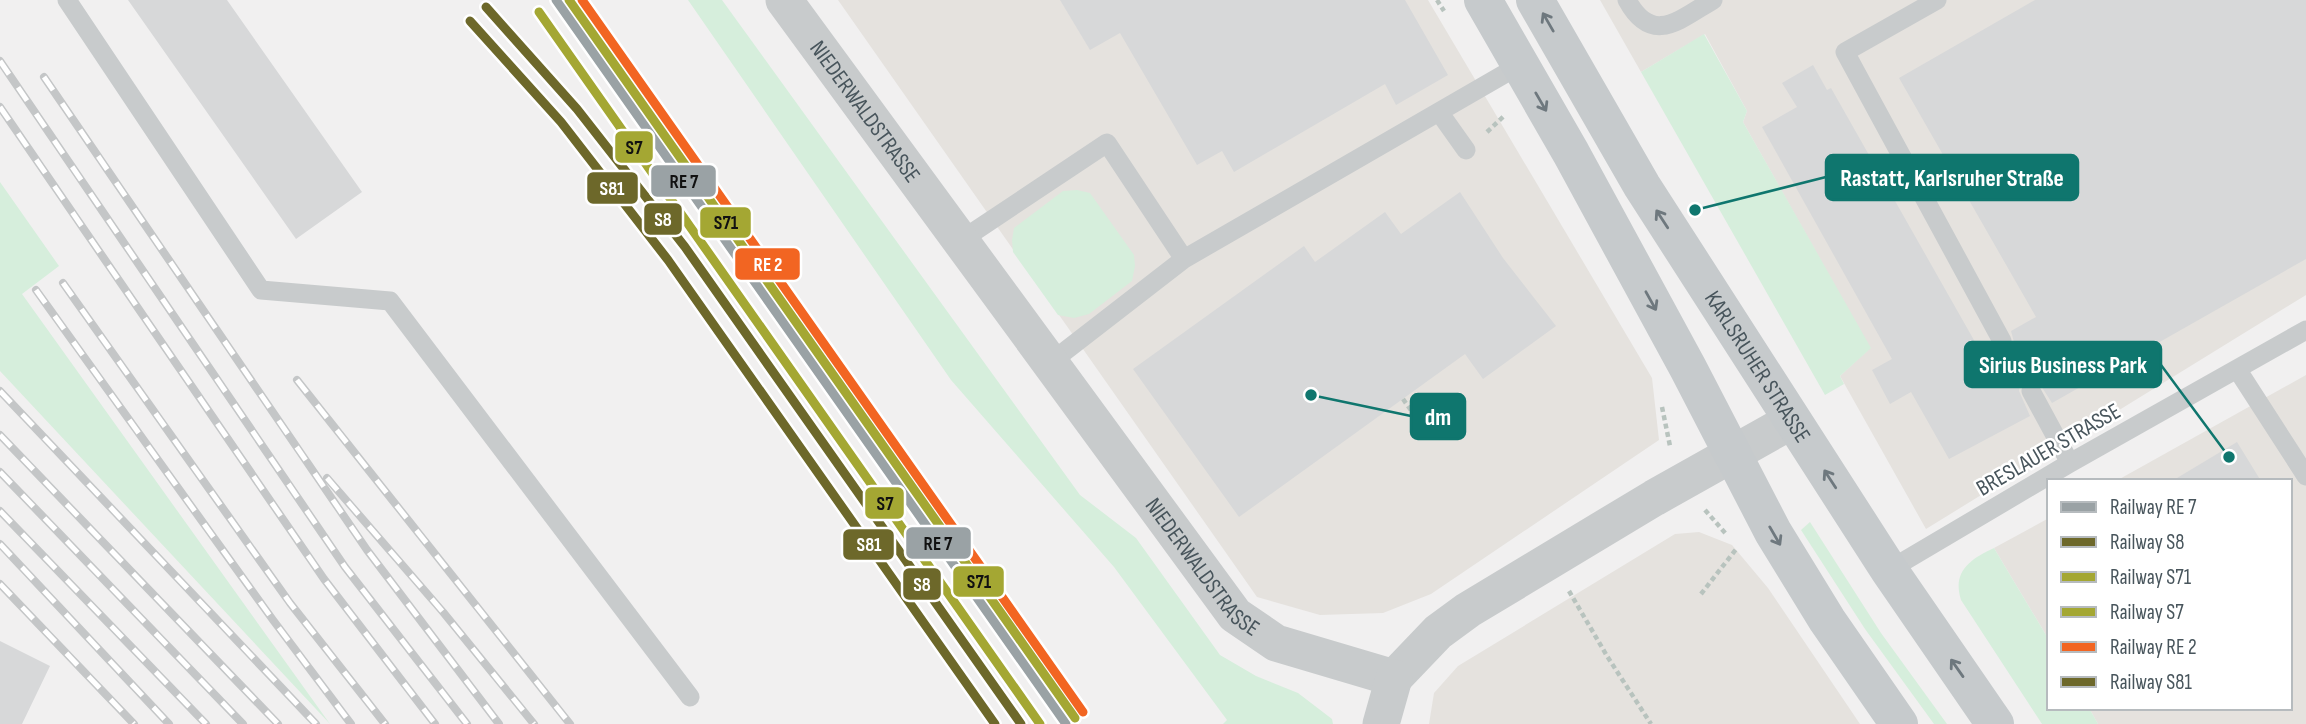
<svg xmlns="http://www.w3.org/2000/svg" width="2306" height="724" font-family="'Sofia Sans Condensed',sans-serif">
	<rect width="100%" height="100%" fill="#f1f0f0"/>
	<!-- commercial -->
	<path fill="#e5e2de" d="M 838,0 L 1428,0 L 1652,378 L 1659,440 L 1431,594 L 1383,613 L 1320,615 L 1257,597 Z
		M 1600,0 L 2306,0 L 2306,295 L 1926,529 L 1840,376 L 1870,348 L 1743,122 L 1747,111 L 1705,34 L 1641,72 Z
		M 2306,375 L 2306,724 L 2098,724 L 2089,708 L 2290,708 L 2290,481 L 2116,481 Z
		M 2049,518 L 2049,640 L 1994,548 Z
		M 1699,532 L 1732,545 L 1768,588 L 1860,724 L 1429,724 L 1434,693 L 1458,666 L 1675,534 Z"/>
	<!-- green -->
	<path fill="#d6eedc" d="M 688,0 L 722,0 L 1080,495 L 1136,538 L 1220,655 L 1256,676 L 1298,693 L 1332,719 L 1333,724 L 1223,724 L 1227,720 L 1114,567 L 951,380 Z
		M 1704,34 L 1747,111 L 1743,122 L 1871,348 L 1840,376 L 1844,384 L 1825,395 L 1641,72 Z
		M 0,182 L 59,266 L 22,294 L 330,724 L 0,371 Z
		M 1077,190 L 1090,193 L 1134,255 L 1135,266 L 1132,281 L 1089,314 L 1074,318 L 1058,315 L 1013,252 L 1012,240 L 1014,228 L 1063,191 Z
		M 1810,522 L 1881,633 L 1947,724 L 1934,724 L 1865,629 L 1801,530 Z
		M 1994,548 L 2049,640 L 2049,708 L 2089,708 L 2098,724 L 2042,724 L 1961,600 C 1952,572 1970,559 1994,548 Z"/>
	<!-- building -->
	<path fill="#d7d8d9" d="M 128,0 L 227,0 L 362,192 L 296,239 Z
		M 1060,0 L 1405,0 L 1448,75 L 1396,105 L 1385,84 L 1234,172 L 1222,151 L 1197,165 L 1120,33 L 1090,50 Z
		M 2035,0 L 2306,0 L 2306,259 L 2052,403 L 2038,381 L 2032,379 L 2025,381 L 2020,385 L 2019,391 L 2030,416 L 1949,459 L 1911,392 L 1890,404 L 1872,370 L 1892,359 L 1762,127 L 1797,107 L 1782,83 L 1813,65 L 1827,90 L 1831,88 L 1979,349 L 1989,343 L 1996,352 L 2007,352 L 2012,348 L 2014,342 L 2011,331 L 2036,317 L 1899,78 Z
		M 1460,192 L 1503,258 L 1556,326 L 1483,379 L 1465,354 L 1239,517 L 1133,369 L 1304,246 L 1315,262 L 1385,212 L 1401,234 Z
		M 2237,442 L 2261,481 L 2172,481 Z
		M 0,641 L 50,666 L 22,724 L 0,724 Z"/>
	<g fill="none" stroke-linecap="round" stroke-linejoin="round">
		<!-- path -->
		<path stroke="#b8c3be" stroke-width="4.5" stroke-dasharray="5 3.5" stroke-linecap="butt" d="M 1437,0 L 1444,11
			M 1487,132 L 1504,116
			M 1403,399 L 1429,436
			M 1662,407 L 1670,446
			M 1705,510 L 1727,535
			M 1569,591 L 1607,656 L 1651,724
			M 1701,594 L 1737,548"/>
		<!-- service -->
		<path stroke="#c8cbcc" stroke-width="19" d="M 67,0 L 261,290 L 390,301 L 690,697
			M 1627,0 C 1652,46 1679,20 1713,0
			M 1937,0 L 1845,52 L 2002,341
			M 1439,112 L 1466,150
			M 960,241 L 1107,143 L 1184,259 L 1051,362
			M 1184,259 L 1520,65
			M 2237,369 L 2306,476
			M 2031,391 L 2070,463
			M 1889,570 L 2070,463 L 2306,330"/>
		<!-- minor -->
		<g stroke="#c8cbcc" stroke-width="37">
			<path id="s1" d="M 784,0 L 1235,615 L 1276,643 L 1394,678 L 1438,632 L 1468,610 L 1654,498 L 1791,421"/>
			<path d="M 1381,724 L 1394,678"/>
		</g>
		<!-- primary -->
		<g stroke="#c6cacc" stroke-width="38">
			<path d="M 1483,0 L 1571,153 L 1688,368 L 1773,532 L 1827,620 L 1899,724"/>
			<path id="s2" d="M 1535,0 L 1642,186 L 1889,570 L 1995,724"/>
		</g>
		<defs>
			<path id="rail" d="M 0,61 L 345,567 L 467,724
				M 44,77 L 367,550 L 499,724
				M 0,107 L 324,579 L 435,724
				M 63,283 L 290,603 L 385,724
				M 36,290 L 273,620 L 351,724
				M 297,380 L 570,724
				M 0,391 L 316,724
				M 0,435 L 278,724
				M 0,472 L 243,724
				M 327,478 L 443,612 L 534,724
				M 0,511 L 206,724
				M 0,544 L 169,724
				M 0,584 L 134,724"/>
		</defs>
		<!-- rail casing -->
		<use href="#rail" stroke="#c4c6c7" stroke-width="8"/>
		<!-- rail -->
		<use href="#rail" stroke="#fff" stroke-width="5" stroke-dasharray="16" stroke-linecap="butt"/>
		<defs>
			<path id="rail-1" d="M 556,0 L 1066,724"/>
			<path id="rail-2" d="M 486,7 L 577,109 L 685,247 L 1021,724"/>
			<path id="rail-3" d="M 569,0 L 1075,718"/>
			<path id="rail-4" d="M 539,12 L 1040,724"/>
			<path id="rail-5" d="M 582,0 L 1083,712"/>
			<path id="rail-6" d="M 470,21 L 561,122 L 668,260 L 995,724"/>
		</defs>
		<!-- rail-1 casing -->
		<use href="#rail-1" stroke="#fff" stroke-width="14"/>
		<!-- rail-2 casing -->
		<use href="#rail-2" stroke="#fff" stroke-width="14"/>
		<!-- rail-3 casing -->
		<use href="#rail-3" stroke="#fff" stroke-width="14"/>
		<!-- rail-4 casing -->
		<use href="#rail-4" stroke="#fff" stroke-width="14"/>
		<!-- rail-5 casing -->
		<use href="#rail-5" stroke="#fff" stroke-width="14"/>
		<!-- rail-6 casing -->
		<use href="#rail-6" stroke="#fff" stroke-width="14"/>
		<!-- rail-1 -->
		<use href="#rail-1" stroke="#9aa2a5" stroke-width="9"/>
		<!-- rail-2 -->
		<use href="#rail-2" stroke="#6d682a" stroke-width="9"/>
		<!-- rail-3 -->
		<use href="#rail-3" stroke="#a4a733" stroke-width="9"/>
		<!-- rail-4 -->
		<use href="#rail-4" stroke="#a4a733" stroke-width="9"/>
		<!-- rail-5 -->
		<use href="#rail-5" stroke="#f26522" stroke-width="9"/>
		<!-- rail-6 -->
		<use href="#rail-6" stroke="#6d682a" stroke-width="9"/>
	</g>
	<!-- one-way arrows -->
	<defs><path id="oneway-shaft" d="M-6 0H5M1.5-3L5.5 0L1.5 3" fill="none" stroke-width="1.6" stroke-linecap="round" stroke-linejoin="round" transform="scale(1.75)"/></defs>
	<g stroke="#6e787e">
		<use href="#oneway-shaft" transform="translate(1548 22) rotate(-120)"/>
		<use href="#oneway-shaft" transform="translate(1541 102) rotate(60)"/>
		<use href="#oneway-shaft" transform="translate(1662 219) rotate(-123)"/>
		<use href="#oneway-shaft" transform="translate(1651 301) rotate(61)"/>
		<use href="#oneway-shaft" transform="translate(1830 479) rotate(-123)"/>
		<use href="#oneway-shaft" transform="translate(1775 536) rotate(60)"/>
		<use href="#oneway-shaft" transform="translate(1957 668) rotate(-125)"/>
	</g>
	<g text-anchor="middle" stroke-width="5" stroke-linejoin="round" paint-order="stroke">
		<!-- street labels -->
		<g font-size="23" fill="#48555c" stroke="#fff">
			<text dy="8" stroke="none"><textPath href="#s1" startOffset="138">NIEDERWALDSTRASSE</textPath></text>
			<text dy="8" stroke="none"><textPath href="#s2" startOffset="429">KARLSRUHER STRASSE</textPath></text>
			<text transform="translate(2048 449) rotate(-30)" y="8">BRESLAUER STRASSE</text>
			<text dy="8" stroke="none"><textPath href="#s1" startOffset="705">NIEDERWALDSTRASSE</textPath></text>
		</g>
	</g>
	<!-- callouts -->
	<path fill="none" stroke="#0f766e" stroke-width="2.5" d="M1695 210L1826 177M2229 457L2161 365M1311 395L1411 416"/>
	<g fill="#0f766e" stroke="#fff" stroke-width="2.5">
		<circle cx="1695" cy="210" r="7"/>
		<circle cx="2229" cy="457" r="7"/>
		<circle cx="1311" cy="395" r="7"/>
	</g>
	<g fill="#0f766e" stroke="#0f766e" stroke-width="2.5">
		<rect x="1826" y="155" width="252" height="45" rx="7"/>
		<rect x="1965" y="342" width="196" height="45" rx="7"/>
		<rect x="1411" y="394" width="54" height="45" rx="7"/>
	</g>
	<g font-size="24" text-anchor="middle" font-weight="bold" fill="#fff">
		<text x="1952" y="186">Rastatt, Karlsruher Straße</text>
		<text x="2063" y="373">Sirius Business Park</text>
		<text x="1438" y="425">dm</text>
	</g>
	<g stroke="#fff" stroke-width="2.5">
		<rect x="614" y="130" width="40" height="34" rx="7" fill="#a4a733"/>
		<rect x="650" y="164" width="67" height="34" rx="7" fill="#9aa2a5"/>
		<rect x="586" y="171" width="53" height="34" rx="7" fill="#6d682a"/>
		<rect x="643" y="202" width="40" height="34" rx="7" fill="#6d682a"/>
		<rect x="699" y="206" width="53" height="33" rx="7" fill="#a4a733"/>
		<rect x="734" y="247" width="67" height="34" rx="7" fill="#f26522"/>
		<rect x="864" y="486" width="41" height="34" rx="7" fill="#a4a733"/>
		<rect x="905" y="526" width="67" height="34" rx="7" fill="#9aa2a5"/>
		<rect x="842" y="528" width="53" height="33" rx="7" fill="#6d682a"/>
		<rect x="952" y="565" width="53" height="33" rx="7" fill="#a4a733"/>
		<rect x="902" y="567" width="40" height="34" rx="7" fill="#6d682a"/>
	</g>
	<g font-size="19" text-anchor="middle" font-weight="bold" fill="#fff">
		<text x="612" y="195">S81</text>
		<text x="663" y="226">S8</text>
		<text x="768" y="271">RE 2</text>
		<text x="869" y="551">S81</text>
		<text x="922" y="591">S8</text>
	</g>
	<g font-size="19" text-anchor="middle" font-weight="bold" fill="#111">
		<text x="634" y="154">S7</text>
		<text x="684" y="188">RE 7</text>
		<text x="726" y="229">S71</text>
		<text x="885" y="510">S7</text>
		<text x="938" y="550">RE 7</text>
		<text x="979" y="588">S71</text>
	</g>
	<!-- legend -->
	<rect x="2047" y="479" width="245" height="231" fill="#ffffff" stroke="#b6bbbe" stroke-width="2"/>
	<rect x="2061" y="502" width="35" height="10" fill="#9aa2a5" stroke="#b6bbbe" stroke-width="2"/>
	<text x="2110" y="514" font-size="21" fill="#48555c">Railway RE 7</text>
	<rect x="2061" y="537" width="35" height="10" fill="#6d682a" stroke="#b6bbbe" stroke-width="2"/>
	<text x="2110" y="549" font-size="21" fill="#48555c">Railway S8</text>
	<rect x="2061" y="572" width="35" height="10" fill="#a4a733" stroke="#b6bbbe" stroke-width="2"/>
	<text x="2110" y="584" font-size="21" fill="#48555c">Railway S71</text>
	<rect x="2061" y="607" width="35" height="10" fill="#a4a733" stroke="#b6bbbe" stroke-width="2"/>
	<text x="2110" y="619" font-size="21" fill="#48555c">Railway S7</text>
	<rect x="2061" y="642" width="35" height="10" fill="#f26522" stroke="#b6bbbe" stroke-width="2"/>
	<text x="2110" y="654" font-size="21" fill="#48555c">Railway RE 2</text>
	<rect x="2061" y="677" width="35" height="10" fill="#6d682a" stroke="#b6bbbe" stroke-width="2"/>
	<text x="2110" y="689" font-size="21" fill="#48555c">Railway S81</text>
</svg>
